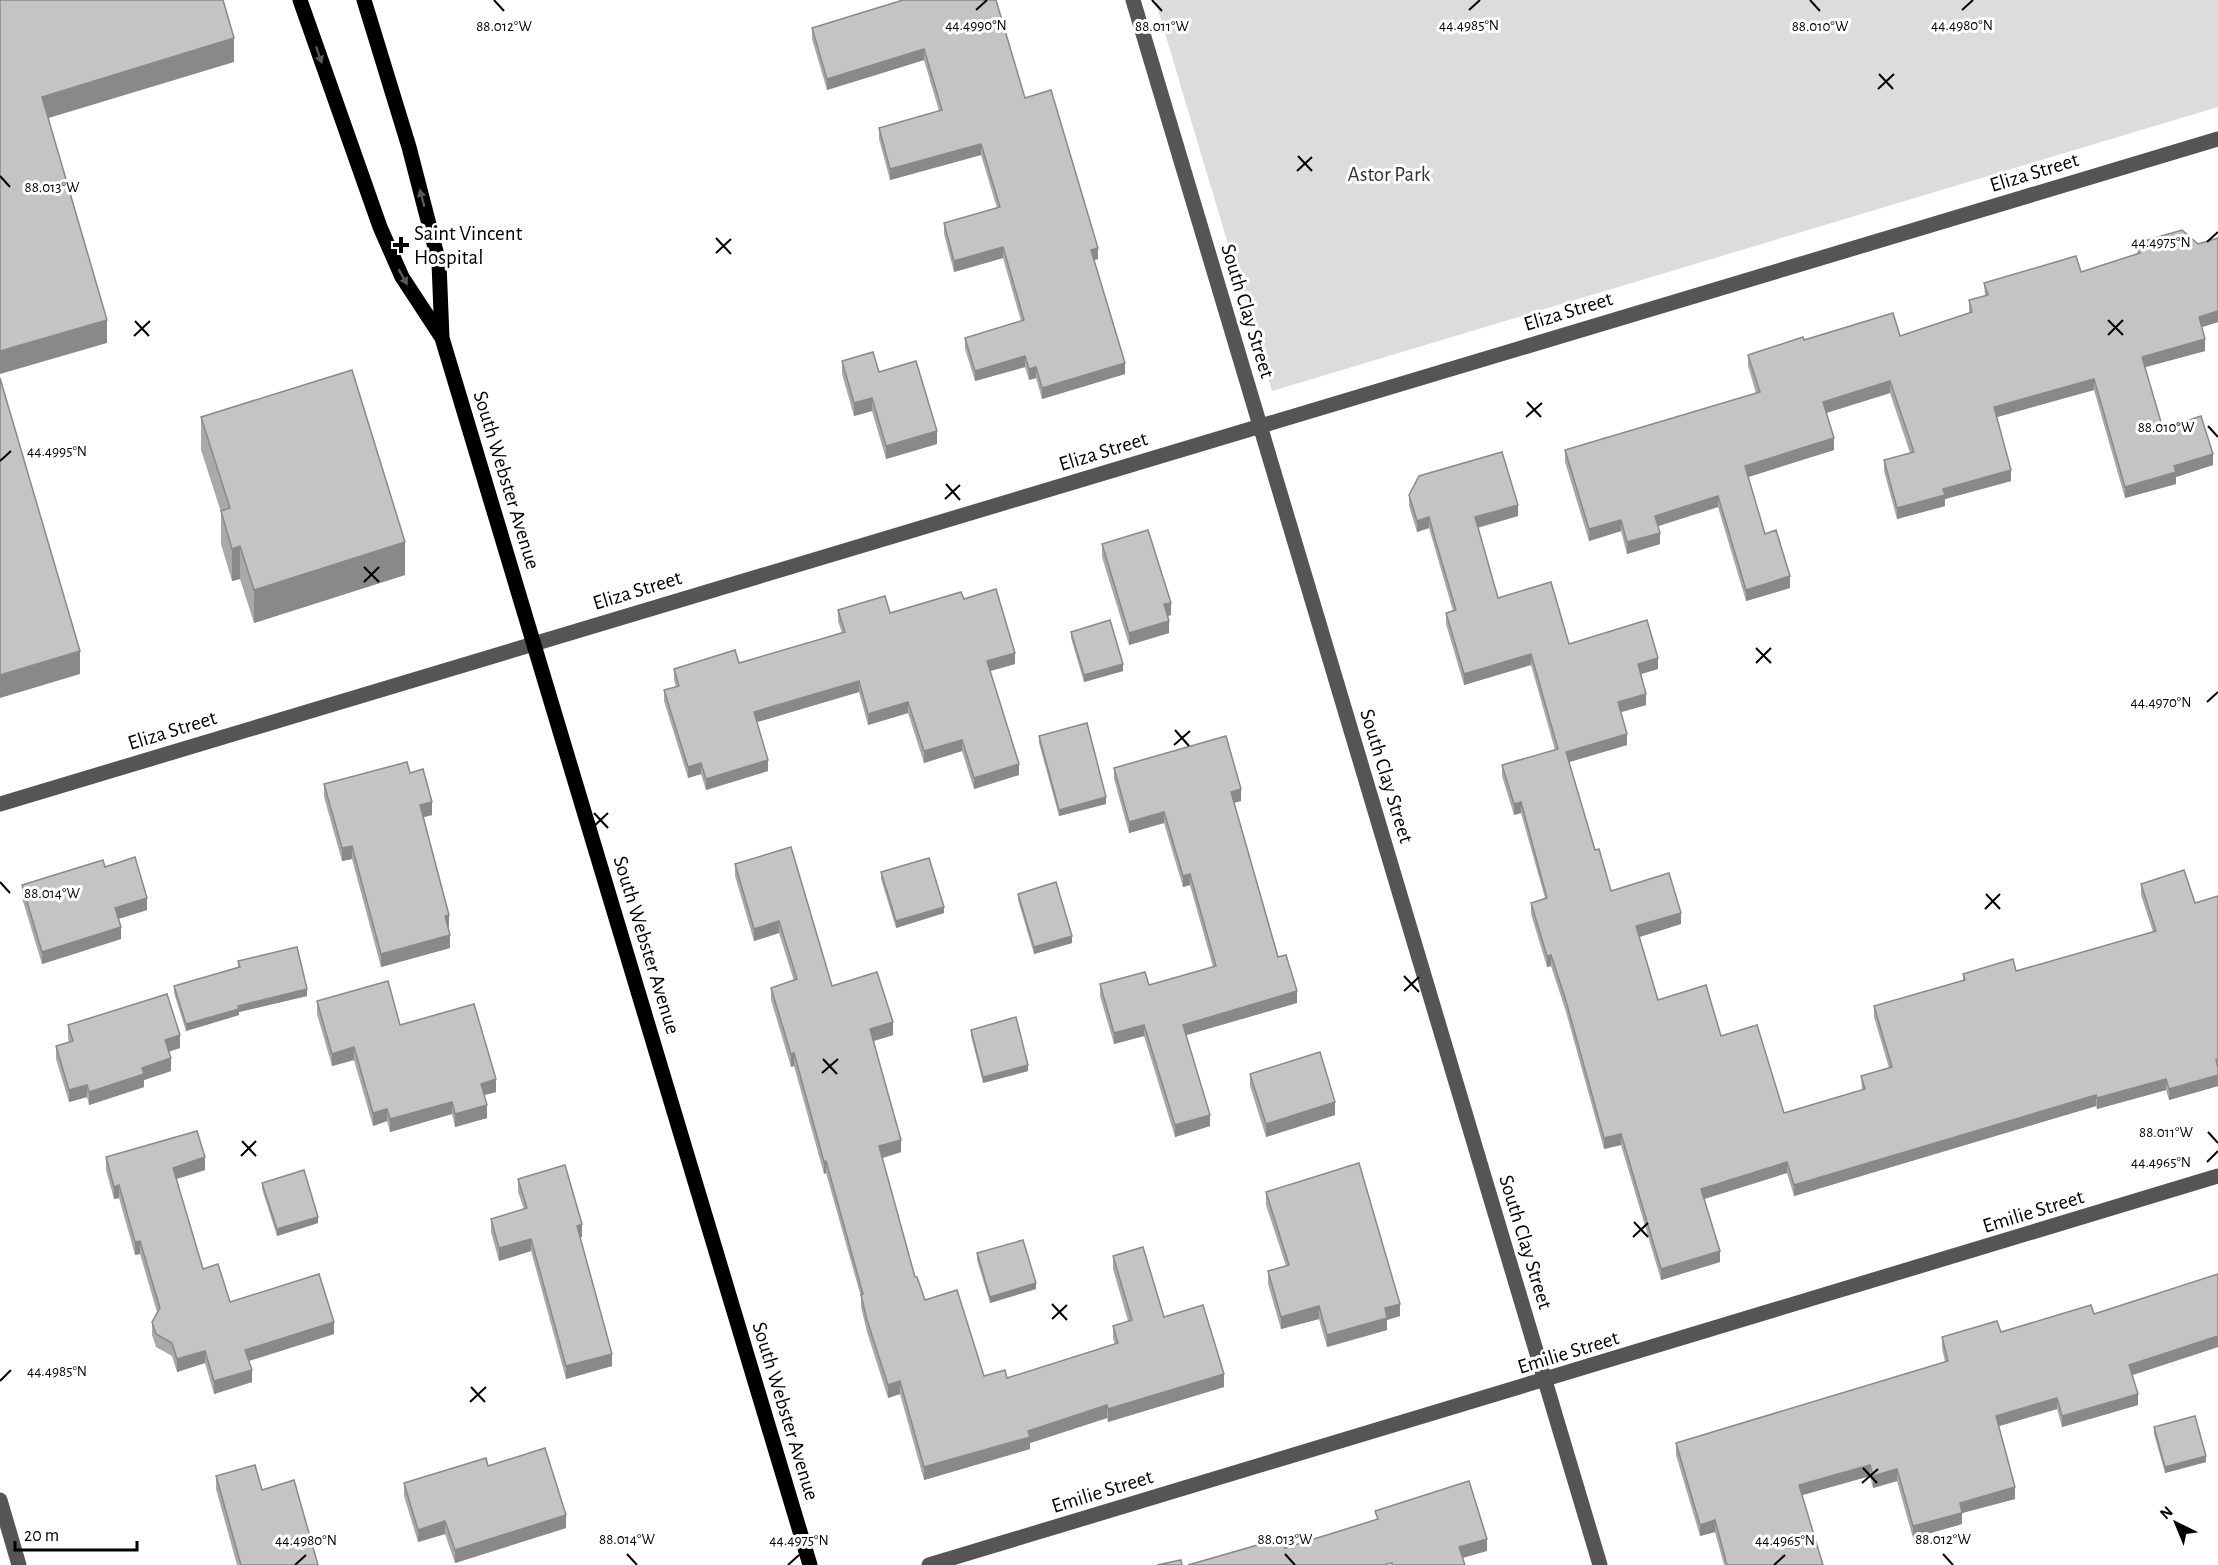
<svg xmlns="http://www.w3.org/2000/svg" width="2218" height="1565" font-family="'Alegreya Sans',sans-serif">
	<rect width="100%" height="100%" fill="#fff"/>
	<!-- green -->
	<path fill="#dcdcdc" d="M 1155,0 L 2218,0 L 2218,107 L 1272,391 Z"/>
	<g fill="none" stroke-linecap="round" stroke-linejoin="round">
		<!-- minor -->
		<path stroke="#555" stroke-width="15" d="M 1133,0 L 1600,1565
			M 0,804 L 2218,139
			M 0,1500 L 19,1565
			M 929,1565 L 2218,1176"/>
		<!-- major -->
		<path stroke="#000" stroke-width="15" d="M 300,0 L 380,227 L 402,277 L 442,338
			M 364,0 L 409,147 L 439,263 L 442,338 L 810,1565"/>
	</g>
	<!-- wall -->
	<path fill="#a9a9a9" d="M 903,0 L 1025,98 L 1098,259 L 1094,260 L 1125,374 L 1042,399 L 1036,378 L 1029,380 L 1025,367 L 975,381 L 965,349 L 965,338 L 1021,321 L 1003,258 L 954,272 L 944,234 L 944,223 L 997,208 L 981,155 L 890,180 L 879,139 L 879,128 L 939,111 L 924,60 L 827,90 L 812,39 L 812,28 Z
		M 2218,238 L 2218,322 L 2202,327 L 2205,351 L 2145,367 L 2163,429 L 2213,465 L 2176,477 L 2176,484 L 2125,498 L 2094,390 L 1996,417 L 2011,481 L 1945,499 L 1945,506 L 1897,519 L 1884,471 L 1884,460 L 1910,453 L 1890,393 L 1826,413 L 1834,450 L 1748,477 L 1765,534 L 1790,588 L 1746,601 L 1718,507 L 1658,526 L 1660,544 L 1627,554 L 1621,531 L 1589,541 L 1565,462 L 1565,450 L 1756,393 L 1748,366 L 1748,355 L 1804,340 L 1900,336 L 1969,313 L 1969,300 L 1985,296 L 1984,283 L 2081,272 L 2137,254 L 2137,243 L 2198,244 Z
		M 842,361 L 879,372 L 937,444 L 886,459 L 872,411 L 854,416 L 842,374 Z
		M 201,417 L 405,575 L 254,623 L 240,579 L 232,581 L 221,544 L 221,512 L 201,450 Z
		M 1409,495 L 1518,516 L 1478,528 L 1498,598 L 1569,644 L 1658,669 L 1640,674 L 1646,705 L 1621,712 L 1627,745 L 1569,762 L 1595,850 L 1611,891 L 1681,924 L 1639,937 L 1658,1000 L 1721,1036 L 1784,1113 L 1862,1090 L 1861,1076 L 1889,1068 L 1874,1017 L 1874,1006 L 1963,980 L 1963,974 L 2016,971 L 2153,932 L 2141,895 L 2141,884 L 2195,903 L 2218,896 L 2218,1086 L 2169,1100 L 2166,1090 L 2097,1109 L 2096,1106 L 1794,1196 L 1787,1173 L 1704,1199 L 1720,1262 L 1661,1280 L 1621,1145 L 1604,1149 L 1566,1012 L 1551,966 L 1547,967 L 1531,914 L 1531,903 L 1545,898 L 1521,813 L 1514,815 L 1502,776 L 1502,765 L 1555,750 L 1531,665 L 1464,685 L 1446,624 L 1446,613 L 1453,611 L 1429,528 L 1417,532 L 1409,506 Z
		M 1102,544 L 1171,615 L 1168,616 L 1169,633 L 1129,645 L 1102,557 Z
		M 964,599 L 1015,664 L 990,671 L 1019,775 L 974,789 L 962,751 L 924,763 L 908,713 L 868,725 L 859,692 L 757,722 L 768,771 L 706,790 L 701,774 L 688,778 L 664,701 L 664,690 L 676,687 L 674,680 L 674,669 L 739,663 L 842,633 L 838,621 L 838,610 L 890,613 Z
		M 1071,632 L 1123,671 L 1084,682 L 1071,638 Z
		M 1039,736 L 1106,804 L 1059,816 L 1039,743 Z
		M 1114,768 L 1241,801 L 1234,803 L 1278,957 L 1297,1003 L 1186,1035 L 1210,1126 L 1175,1137 L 1144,1036 L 1114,1044 L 1100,996 L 1100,984 L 1149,985 L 1213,967 L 1190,885 L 1183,887 L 1164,823 L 1129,833 L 1114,779 Z
		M 410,773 L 432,815 L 424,817 L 449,927 L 448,928 L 450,948 L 381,967 L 352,859 L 342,861 L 324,797 L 324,784 Z
		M 735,864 L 832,986 L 893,1035 L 874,1041 L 901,1152 L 882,1158 L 915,1277 L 925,1300 L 984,1376 L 1007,1378 L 1115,1344 L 1113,1339 L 1113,1326 L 1128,1321 L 1113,1269 L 1113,1256 L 1164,1317 L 1224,1387 L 1108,1422 L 1107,1418 L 1030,1443 L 1030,1449 L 924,1480 L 900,1394 L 888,1398 L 867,1332 L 861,1307 L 861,1297 L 826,1173 L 824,1174 L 794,1066 L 791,1067 L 771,1000 L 771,988 L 794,981 L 779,933 L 754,941 L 735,876 Z
		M 105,867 L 147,910 L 118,919 L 121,939 L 42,964 L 22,898 L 22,885 Z
		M 881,872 L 944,913 L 896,928 L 881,879 Z
		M 1018,894 L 1072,943 L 1034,954 L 1018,900 Z
		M 238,961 L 307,996 L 239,1012 L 239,1015 L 186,1031 L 174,993 L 174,986 L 238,967 Z
		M 317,1001 L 400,1025 L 496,1092 L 484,1095 L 487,1118 L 455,1127 L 452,1114 L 390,1132 L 387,1121 L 373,1126 L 354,1060 L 332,1066 L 317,1014 Z
		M 68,1025 L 180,1048 L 169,1051 L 171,1071 L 144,1080 L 144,1087 L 89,1105 L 87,1097 L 69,1102 L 56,1059 L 56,1046 L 69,1042 L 68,1038 Z
		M 971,1030 L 1028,1071 L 983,1083 L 971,1036 Z
		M 1250,1074 L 1335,1115 L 1266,1137 L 1250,1086 Z
		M 106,1157 L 205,1170 L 176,1179 L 203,1269 L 230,1302 L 334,1334 L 249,1361 L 252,1382 L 214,1394 L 205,1363 L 177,1372 L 172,1356 L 156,1347 L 152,1335 L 152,1322 L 157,1312 L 140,1254 L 135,1255 L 119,1198 L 114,1199 L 106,1170 Z
		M 518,1179 L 582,1237 L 580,1237 L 612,1366 L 566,1379 L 531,1251 L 499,1261 L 491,1232 L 491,1219 L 524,1209 L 518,1192 Z
		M 262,1183 L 318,1223 L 277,1236 L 262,1189 Z
		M 1266,1192 L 1400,1316 L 1387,1320 L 1387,1330 L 1327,1347 L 1319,1319 L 1281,1329 L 1268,1284 L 1268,1271 L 1286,1266 L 1266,1205 Z
		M 977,1253 L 1036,1289 L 990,1303 L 977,1260 Z
		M 2218,1274 L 2218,1347 L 2133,1375 L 2138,1405 L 2062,1427 L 2057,1409 L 1999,1426 L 2015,1499 L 1962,1513 L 1962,1524 L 1913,1538 L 1897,1481 L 1873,1488 L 1870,1476 L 1802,1495 L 1823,1565 L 1724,1565 L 1715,1532 L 1700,1536 L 1676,1455 L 1676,1443 L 1945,1362 L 1942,1348 L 1942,1337 L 2001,1332 L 2094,1314 Z
		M 2154,1427 L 2206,1462 L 2165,1473 L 2154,1434 Z
		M 488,1466 L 566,1528 L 455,1563 L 445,1534 L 418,1542 L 404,1496 L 404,1483 Z
		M 216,1476 L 262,1490 L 318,1565 L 237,1565 L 216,1489 Z"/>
	<!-- shaded-wall -->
	<path fill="#898989" d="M 234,38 L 234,62 L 42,120 L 42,97 Z
		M 924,49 L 924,60 L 827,90 L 827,79 Z
		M 981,144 L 981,155 L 890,180 L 890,169 Z
		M 1003,247 L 1003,258 L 954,272 L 954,261 Z
		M 1098,248 L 1098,259 L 1091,261 L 1091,250 Z
		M 2218,311 L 2218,322 L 2199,328 L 2199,317 Z
		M 107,320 L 107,343 L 0,374 L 0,351 Z
		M 2205,339 L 2205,351 L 2142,368 L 2142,357 Z
		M 1025,356 L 1025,367 L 975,381 L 975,371 Z
		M 1125,363 L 1125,374 L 1042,399 L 1042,388 Z
		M 1036,367 L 1036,378 L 1029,380 L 1029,369 Z
		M 2094,379 L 2094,390 L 1994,418 L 1994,407 Z
		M 1890,381 L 1890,393 L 1823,414 L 1823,402 Z
		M 872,398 L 872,411 L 854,416 L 854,403 Z
		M 937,431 L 937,444 L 886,459 L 886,446 Z
		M 1834,438 L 1834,450 L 1745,478 L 1745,466 Z
		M 2213,454 L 2213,465 L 2176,477 L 2176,484 L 2125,498 L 2125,487 L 2174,466 Z
		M 2011,470 L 2011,481 L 1945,499 L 1945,506 L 1897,519 L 1897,508 L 1943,489 Z
		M 1718,496 L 1718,507 L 1655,527 L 1655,516 Z
		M 1518,505 L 1518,516 L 1475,528 L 1475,517 Z
		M 1429,517 L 1429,528 L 1417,532 L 1417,521 Z
		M 1621,520 L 1621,531 L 1589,541 L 1589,529 Z
		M 1660,533 L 1660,544 L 1627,554 L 1627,542 Z
		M 405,542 L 405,575 L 254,623 L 254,590 Z
		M 240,546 L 240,579 L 232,581 L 232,549 Z
		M 1790,576 L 1790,588 L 1746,601 L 1746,590 Z
		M 1171,603 L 1171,615 L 1164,617 L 1164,604 Z
		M 1169,621 L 1169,633 L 1129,645 L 1129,633 Z
		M 80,651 L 80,674 L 0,698 L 0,675 Z
		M 1015,653 L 1015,664 L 987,672 L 987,661 Z
		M 1531,654 L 1531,665 L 1464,685 L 1464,674 Z
		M 1658,658 L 1658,669 L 1638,675 L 1638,664 Z
		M 1123,664 L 1123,671 L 1084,682 L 1084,675 Z
		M 859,681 L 859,692 L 754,723 L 754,712 Z
		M 1646,694 L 1646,705 L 1618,713 L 1618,702 Z
		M 908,702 L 908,713 L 868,725 L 868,714 Z
		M 1627,734 L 1627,745 L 1566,763 L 1566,752 Z
		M 962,740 L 962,751 L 924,763 L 924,751 Z
		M 768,760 L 768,771 L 706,790 L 706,779 Z
		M 701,763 L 701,774 L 688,778 L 688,767 Z
		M 1019,764 L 1019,775 L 974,789 L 974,778 Z
		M 1241,789 L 1241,801 L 1231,803 L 1231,792 Z
		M 1106,797 L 1106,804 L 1059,816 L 1059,810 Z
		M 432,802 L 432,815 L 420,818 L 420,805 Z
		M 1521,802 L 1521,813 L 1514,815 L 1514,804 Z
		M 1164,812 L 1164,823 L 1129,833 L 1129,822 Z
		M 352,846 L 352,859 L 342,861 L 342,848 Z
		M 1190,874 L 1190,885 L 1183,887 L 1183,876 Z
		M 147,898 L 147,910 L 115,920 L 115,908 Z
		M 944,907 L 944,913 L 896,928 L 896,921 Z
		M 1681,913 L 1681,924 L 1636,938 L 1636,926 Z
		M 449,915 L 449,927 L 445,929 L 445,916 Z
		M 779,921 L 779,933 L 754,941 L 754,929 Z
		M 121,927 L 121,939 L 42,964 L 42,952 Z
		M 450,935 L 450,948 L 381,967 L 381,954 Z
		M 1072,936 L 1072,943 L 1034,954 L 1034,947 Z
		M 1551,955 L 1551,966 L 1547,967 L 1547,956 Z
		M 307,989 L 307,996 L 239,1012 L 239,1015 L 186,1031 L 186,1024 L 238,1006 Z
		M 1297,991 L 1297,1003 L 1183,1036 L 1183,1025 Z
		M 893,1022 L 893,1035 L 870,1042 L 870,1029 Z
		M 1144,1025 L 1144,1036 L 1114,1044 L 1114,1033 Z
		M 180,1035 L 180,1048 L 165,1053 L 165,1040 Z
		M 354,1047 L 354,1060 L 332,1066 L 332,1054 Z
		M 794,1053 L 794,1066 L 791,1067 L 791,1054 Z
		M 171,1058 L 171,1071 L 144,1080 L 144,1087 L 89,1105 L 89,1092 L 142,1068 Z
		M 1028,1065 L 1028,1071 L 983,1083 L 983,1077 Z
		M 2218,1075 L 2218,1086 L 2169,1100 L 2169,1089 Z
		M 496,1079 L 496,1092 L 481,1096 L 481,1084 Z
		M 2166,1079 L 2166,1090 L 2097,1109 L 2097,1098 Z
		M 87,1085 L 87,1097 L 69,1102 L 69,1090 Z
		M 2096,1095 L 2096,1106 L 1794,1196 L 1794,1185 Z
		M 452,1102 L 452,1114 L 390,1132 L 390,1119 Z
		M 1335,1102 L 1335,1115 L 1266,1137 L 1266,1124 Z
		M 487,1105 L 487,1118 L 455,1127 L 455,1114 Z
		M 387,1109 L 387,1121 L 373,1126 L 373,1113 Z
		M 1210,1115 L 1210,1126 L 1175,1137 L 1175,1125 Z
		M 1621,1134 L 1621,1145 L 1604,1149 L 1604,1138 Z
		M 901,1140 L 901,1152 L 879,1159 L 879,1146 Z
		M 205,1157 L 205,1170 L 173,1180 L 173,1168 Z
		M 826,1161 L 826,1173 L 824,1174 L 824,1162 Z
		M 1787,1162 L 1787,1173 L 1701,1200 L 1701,1189 Z
		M 119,1185 L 119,1198 L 114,1199 L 114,1187 Z
		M 318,1217 L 318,1223 L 277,1236 L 277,1229 Z
		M 582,1224 L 582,1237 L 577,1238 L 577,1226 Z
		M 531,1239 L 531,1251 L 499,1261 L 499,1248 Z
		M 140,1241 L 140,1254 L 135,1255 L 135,1242 Z
		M 1720,1251 L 1720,1262 L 1661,1280 L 1661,1269 Z
		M 1036,1283 L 1036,1289 L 990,1303 L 990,1297 Z
		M 1400,1304 L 1400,1316 L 1387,1320 L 1387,1330 L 1327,1347 L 1327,1335 L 1385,1308 Z
		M 1319,1306 L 1319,1319 L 1281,1329 L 1281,1317 Z
		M 334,1322 L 334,1334 L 245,1362 L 245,1350 Z
		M 2218,1336 L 2218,1347 L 2129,1376 L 2129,1365 Z
		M 205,1351 L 205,1363 L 177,1372 L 177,1359 Z
		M 612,1354 L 612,1366 L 566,1379 L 566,1366 Z
		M 252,1370 L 252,1382 L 214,1394 L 214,1381 Z
		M 1224,1374 L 1224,1387 L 1108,1422 L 1108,1409 Z
		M 900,1381 L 900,1394 L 888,1398 L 888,1385 Z
		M 2138,1394 L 2138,1405 L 2062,1427 L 2062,1416 Z
		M 2057,1398 L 2057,1409 L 1996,1427 L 1996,1416 Z
		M 1107,1405 L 1107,1418 L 1030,1443 L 1030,1449 L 924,1480 L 924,1467 L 1028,1431 Z
		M 2206,1456 L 2206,1462 L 2165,1473 L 2165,1467 Z
		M 1870,1465 L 1870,1476 L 1799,1496 L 1799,1485 Z
		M 1897,1469 L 1897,1481 L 1873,1488 L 1873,1476 Z
		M 2015,1487 L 2015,1499 L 1962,1513 L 1962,1524 L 1913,1538 L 1913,1526 L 1960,1503 Z
		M 566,1515 L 566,1528 L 455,1563 L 455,1550 Z
		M 1715,1520 L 1715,1532 L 1700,1536 L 1700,1525 Z
		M 445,1521 L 445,1534 L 418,1542 L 418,1530 Z
		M 1487,1539 L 1487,1551 L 1459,1559 L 1459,1547 Z"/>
	<!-- building -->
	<path fill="#c4c4c4" stroke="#898989" stroke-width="1.5" d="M 0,0 L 223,0 L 234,38 L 42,97 L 107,320 L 0,351 Z
		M 903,0 L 996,0 L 1025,98 L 1051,90 L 1098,248 L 1091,250 L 1125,363 L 1042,388 L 1036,367 L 1029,369 L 1025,356 L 975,371 L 965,338 L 1024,320 L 1003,247 L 954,261 L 944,223 L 1000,207 L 981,144 L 890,169 L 879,128 L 942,110 L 924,49 L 827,79 L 812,28 Z
		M 2182,230 L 2198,244 L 2218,238 L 2218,311 L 2199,317 L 2205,339 L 2142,357 L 2163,429 L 2201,416 L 2213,454 L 2174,466 L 2176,472 L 2125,487 L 2094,379 L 1994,407 L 2011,470 L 1943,489 L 1945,495 L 1897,508 L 1884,460 L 1914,452 L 1890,381 L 1823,402 L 1834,438 L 1745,466 L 1765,534 L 1776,530 L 1790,576 L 1746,590 L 1718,496 L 1655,516 L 1660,533 L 1627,542 L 1621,520 L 1589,529 L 1565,450 L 1760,392 L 1748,355 L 1803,337 L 1804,340 L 1893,313 L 1900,336 L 1972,312 L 1969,300 L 1988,295 L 1984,283 L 2076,256 L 2081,272 L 2140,253 L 2137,243 Z
		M 873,352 L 879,372 L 916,361 L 937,431 L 886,446 L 872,398 L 854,403 L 842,361 Z
		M 352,370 L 405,542 L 254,590 L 240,546 L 232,549 L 221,511 L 230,508 L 201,417 Z
		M 0,378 L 80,651 L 0,675 Z
		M 1502,452 L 1518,505 L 1475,517 L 1498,598 L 1551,582 L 1569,644 L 1647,620 L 1658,658 L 1638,664 L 1646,694 L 1618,702 L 1627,734 L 1566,752 L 1595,850 L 1599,849 L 1611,891 L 1669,873 L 1681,913 L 1636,926 L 1658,1000 L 1706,985 L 1721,1036 L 1757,1025 L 1784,1113 L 1865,1089 L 1861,1076 L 1892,1067 L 1874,1006 L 1965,980 L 1963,974 L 2013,959 L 2016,971 L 2156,931 L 2141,884 L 2184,870 L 2195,903 L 2218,896 L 2218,1059 L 2216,1060 L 2218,1068 L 2218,1075 L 2169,1089 L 2166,1079 L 2097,1098 L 2096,1095 L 1794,1185 L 1787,1162 L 1701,1189 L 1720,1251 L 1661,1269 L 1621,1134 L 1604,1138 L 1566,1001 L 1551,955 L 1547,956 L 1531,903 L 1547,898 L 1521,802 L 1514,804 L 1502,765 L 1558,749 L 1531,654 L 1464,674 L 1446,613 L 1456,610 L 1435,539 L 1429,517 L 1417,521 L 1409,495 L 1419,476 Z
		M 1148,530 L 1171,603 L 1164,604 L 1169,621 L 1129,633 L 1102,544 Z
		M 996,589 L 1015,653 L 987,661 L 1019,764 L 974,778 L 962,740 L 924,751 L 908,702 L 868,714 L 859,681 L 754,712 L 768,760 L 706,779 L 701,763 L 688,767 L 664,690 L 679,686 L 674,669 L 735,650 L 739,663 L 845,632 L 838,610 L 885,596 L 890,613 L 961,592 L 964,599 Z
		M 1110,620 L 1123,664 L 1084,675 L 1071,632 Z
		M 1087,723 L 1106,797 L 1059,810 L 1039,736 Z
		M 1226,736 L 1241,789 L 1231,792 L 1278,957 L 1286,955 L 1297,991 L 1183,1025 L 1210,1115 L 1175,1125 L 1144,1025 L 1114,1033 L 1100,984 L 1145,972 L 1149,985 L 1216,966 L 1190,874 L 1183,876 L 1164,812 L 1129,822 L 1114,768 Z
		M 407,762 L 410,773 L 423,769 L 432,802 L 420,805 L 449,915 L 445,916 L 450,935 L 381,954 L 352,846 L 342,848 L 324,784 Z
		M 791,847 L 832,986 L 877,972 L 893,1022 L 870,1029 L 901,1140 L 879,1146 L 915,1277 L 917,1277 L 925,1300 L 957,1290 L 984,1376 L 1005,1370 L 1007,1378 L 1118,1343 L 1113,1326 L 1132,1320 L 1113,1256 L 1143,1247 L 1164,1317 L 1203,1305 L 1224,1374 L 1108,1409 L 1107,1405 L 1028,1431 L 1030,1437 L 924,1467 L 900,1381 L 888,1385 L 867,1320 L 861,1295 L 863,1294 L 826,1161 L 824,1162 L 794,1053 L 791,1054 L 771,988 L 797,979 L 779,921 L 754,929 L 735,864 Z
		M 135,857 L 147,898 L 115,908 L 121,927 L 42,952 L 22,885 L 103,860 L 105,867 Z
		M 929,858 L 944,907 L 896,921 L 881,872 Z
		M 1056,882 L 1072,936 L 1034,947 L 1018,894 Z
		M 297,947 L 307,989 L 238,1006 L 239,1009 L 186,1024 L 174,986 L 240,967 L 238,961 Z
		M 388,981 L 400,1025 L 474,1004 L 496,1079 L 481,1084 L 487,1105 L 455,1114 L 452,1102 L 390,1119 L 387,1109 L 373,1113 L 354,1047 L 332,1054 L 317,1001 Z
		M 167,994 L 180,1035 L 165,1040 L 171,1058 L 142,1068 L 144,1074 L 89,1092 L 87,1085 L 69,1090 L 56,1046 L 73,1041 L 68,1025 Z
		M 1016,1017 L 1028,1065 L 983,1077 L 971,1030 Z
		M 1320,1052 L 1335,1102 L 1266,1124 L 1250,1074 Z
		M 197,1131 L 205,1157 L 173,1168 L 203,1269 L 218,1264 L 230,1302 L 319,1274 L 334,1322 L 245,1350 L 252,1370 L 214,1381 L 205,1351 L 177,1359 L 172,1343 L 156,1334 L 152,1322 L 160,1308 L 140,1241 L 135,1242 L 119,1185 L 114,1187 L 106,1157 Z
		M 1359,1163 L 1400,1304 L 1385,1308 L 1387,1318 L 1327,1335 L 1319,1306 L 1281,1317 L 1268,1271 L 1289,1265 L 1266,1192 Z
		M 565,1165 L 582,1224 L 577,1226 L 612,1354 L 566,1366 L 531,1239 L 499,1248 L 491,1219 L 527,1208 L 518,1179 Z
		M 304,1170 L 318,1217 L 277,1229 L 262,1183 Z
		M 1023,1240 L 1036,1283 L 990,1297 L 977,1253 Z
		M 2218,1274 L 2218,1336 L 2129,1365 L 2138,1394 L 2062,1416 L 2057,1398 L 1996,1416 L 2015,1487 L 1960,1503 L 1962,1513 L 1913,1526 L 1897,1469 L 1873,1476 L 1870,1465 L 1799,1485 L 1823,1565 L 1727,1565 L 1715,1520 L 1700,1525 L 1676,1443 L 1948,1361 L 1942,1337 L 1997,1321 L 2001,1332 L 2091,1305 L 2094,1314 Z
		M 2195,1416 L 2206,1456 L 2165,1467 L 2154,1427 Z
		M 545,1448 L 566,1515 L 455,1550 L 445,1521 L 418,1530 L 404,1483 L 486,1458 L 488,1466 Z
		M 255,1465 L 262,1490 L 294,1480 L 318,1565 L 241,1565 L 216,1476 Z
		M 1469,1481 L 1487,1539 L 1459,1547 L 1465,1565 L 1392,1565 L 1392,1563 L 1384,1565 L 1188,1565 L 1282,1538 L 1285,1548 L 1378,1519 L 1375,1511 Z
		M 1181,1560 L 1182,1565 L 1157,1565 Z"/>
	<!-- one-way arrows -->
	<defs><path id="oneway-solid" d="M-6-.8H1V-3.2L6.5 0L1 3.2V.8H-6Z" transform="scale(1.5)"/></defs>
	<g fill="#595959">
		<use href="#oneway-solid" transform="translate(319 55) rotate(71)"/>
		<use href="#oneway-solid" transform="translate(422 198) rotate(-105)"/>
		<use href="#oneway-solid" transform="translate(403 277) rotate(61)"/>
	</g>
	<!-- ticks -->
	<path fill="none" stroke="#000" stroke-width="2" d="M 494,0 L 504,11M 1152,0 L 1162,11M 1810,0 L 1820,11M 976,10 L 987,0M 1469,10 L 1480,0M 1962,10 L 1973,0M 1879,74 L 1893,89M 1878,89 L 1894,74M 1298,156 L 1312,171M 1297,171 L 1312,157M 0,176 L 10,187M 716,238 L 731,254M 2207,242 L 2218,232M 716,253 L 731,239M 2108,320 L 2123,335M 135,321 L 149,336M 2108,335 L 2123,320M 134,336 L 150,321M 1527,402 L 1541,417M 1526,417 L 1542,403M 2208,426 L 2218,437M 0,461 L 11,451M 946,484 L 960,500M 945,499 L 960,485M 364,567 L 379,582M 364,582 L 379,567M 1756,648 L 1771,663M 1756,663 L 1771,648M 2207,702 L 2218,692M 1175,730 L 1189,746M 1174,745 L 1190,731M 594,813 L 608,828M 593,827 L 608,813M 0,882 L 10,893M 1986,894 L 2000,909M 1985,909 L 2000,894M 1404,976 L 1419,992M 1404,991 L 1419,977M 823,1059 L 837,1074M 822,1073 L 838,1059M 2208,1132 L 2218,1143M 242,1141 L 256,1156M 241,1156 L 256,1141M 2207,1162 L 2218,1151M 1634,1222 L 1648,1237M 1633,1237 L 1648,1223M 1052,1304 L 1067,1320M 1052,1319 L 1067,1305M 0,1381 L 11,1370M 471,1387 L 485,1402M 470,1402 L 486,1387M 1863,1468 L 1877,1483M 1862,1483 L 1878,1469M 627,1554 L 637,1565M 1285,1554 L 1295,1565M 1943,1554 L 1953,1565M 295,1565 L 306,1555M 788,1565 L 799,1555M 1774,1565 L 1785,1555"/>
	<!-- markers -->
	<path fill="#000" stroke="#fff" stroke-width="2" d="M398 236h6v6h6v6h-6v6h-6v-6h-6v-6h6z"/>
	<g text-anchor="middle" stroke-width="6" stroke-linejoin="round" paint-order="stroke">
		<!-- street labels -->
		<g font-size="21" fill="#000" stroke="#fff">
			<text transform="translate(2034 172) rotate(-17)" y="7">Eliza Street</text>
			<text transform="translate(1248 311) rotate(73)" y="7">South Clay Street</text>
			<text transform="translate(1568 311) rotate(-17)" y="7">Eliza Street</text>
			<text transform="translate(1103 451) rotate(-17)" y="7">Eliza Street</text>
			<text transform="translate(507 480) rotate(73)" y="7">South Webster Avenue</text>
			<text transform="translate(637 590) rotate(-17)" y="7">Eliza Street</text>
			<text transform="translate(172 730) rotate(-17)" y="7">Eliza Street</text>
			<text transform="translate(1387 776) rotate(73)" y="7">South Clay Street</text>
			<text transform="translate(647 945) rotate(73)" y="7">South Webster Avenue</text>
			<text transform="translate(2033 1211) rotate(-17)" y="7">Emilie Street</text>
			<text transform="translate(1526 1242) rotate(73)" y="7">South Clay Street</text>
			<text transform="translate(1568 1352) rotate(-17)" y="7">Emilie Street</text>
			<text transform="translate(786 1411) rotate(73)" y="7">South Webster Avenue</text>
			<text transform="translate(1102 1491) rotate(-17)" y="7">Emilie Street</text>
		</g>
		<!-- park labels -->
		<g font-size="21" fill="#333" stroke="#fff">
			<text x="1389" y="181">Astor Park</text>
		</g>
		<!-- poi labels -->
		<g font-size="21" fill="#000" stroke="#fff" text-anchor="start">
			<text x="414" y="240">Saint Vincent<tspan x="414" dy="24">Hospital</tspan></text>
		</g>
	</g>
	<g font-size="15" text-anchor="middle" fill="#000" stroke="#fff" stroke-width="6" stroke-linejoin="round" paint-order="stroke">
		<text x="976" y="30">44.4990°N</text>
		<text x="1469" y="30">44.4985°N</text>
		<text x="1962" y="30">44.4980°N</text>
		<text x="504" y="31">88.012°W</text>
		<text x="1162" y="31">88.011°W</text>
		<text x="1820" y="31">88.010°W</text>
		<text x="52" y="192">88.013°W</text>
		<text x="2161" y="247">44.4975°N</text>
		<text x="2166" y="432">88.010°W</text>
		<text x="57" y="456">44.4995°N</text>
		<text x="2161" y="707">44.4970°N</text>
		<text x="52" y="898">88.014°W</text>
		<text x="2166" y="1137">88.011°W</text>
		<text x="2161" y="1167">44.4965°N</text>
		<text x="57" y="1376">44.4985°N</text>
		<text x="627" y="1544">88.014°W</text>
		<text x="1285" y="1544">88.013°W</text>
		<text x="1943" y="1544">88.012°W</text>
		<text x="306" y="1545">44.4980°N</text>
		<text x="799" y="1545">44.4975°N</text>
		<text x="1785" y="1545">44.4965°N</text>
	</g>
	<!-- north arrow -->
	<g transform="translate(2176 1523) rotate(317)" stroke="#ffffff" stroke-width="4.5" paint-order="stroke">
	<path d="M0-4.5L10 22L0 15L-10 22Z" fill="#000000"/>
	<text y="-9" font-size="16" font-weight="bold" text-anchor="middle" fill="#000000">N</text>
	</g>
	<!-- scale -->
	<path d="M15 1541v9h122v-9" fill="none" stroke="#000000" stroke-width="3"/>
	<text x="24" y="1541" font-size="18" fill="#000000" stroke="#ffffff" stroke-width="4.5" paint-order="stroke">20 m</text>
</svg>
